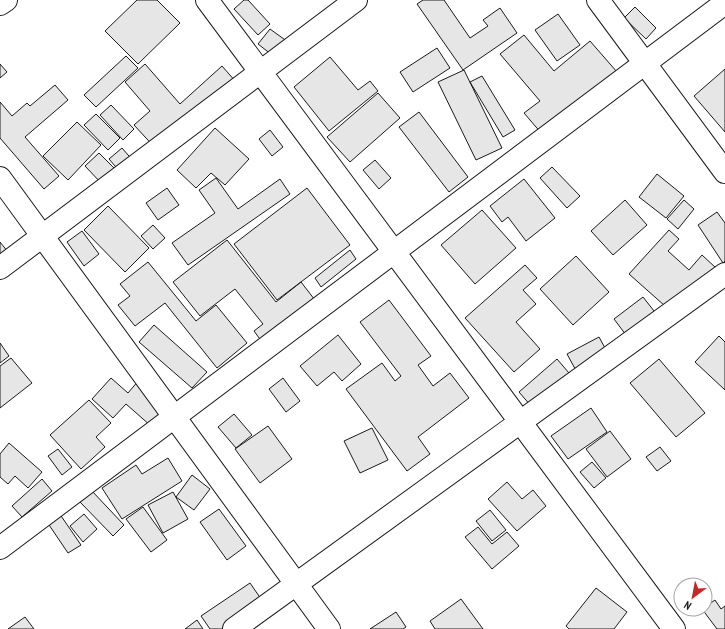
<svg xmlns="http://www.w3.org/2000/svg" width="725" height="629" font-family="'PT Sans Narrow',sans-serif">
	<rect width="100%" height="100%" fill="#fff"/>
	<!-- building -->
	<path fill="#e6e6e6" stroke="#1a1a1a" d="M 137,0 L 157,0 L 180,23 L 138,64 L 105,31 Z
		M 244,0 L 248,0 L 270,24 L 258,35 L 234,9 Z
		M 423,0 L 444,0 L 470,38 L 488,26 L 483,20 L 500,8 L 517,33 L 463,70 L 417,4 Z
		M 635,7 L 656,28 L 646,39 L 624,18 Z
		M 558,14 L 580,45 L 557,61 L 535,30 Z
		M 270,29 L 288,42 L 276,58 L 258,44 Z
		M 524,35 L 554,71 L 590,41 L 617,72 L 542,134 L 524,113 L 540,101 L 500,54 Z
		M 437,48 L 450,68 L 413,92 L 400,72 Z
		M 126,56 L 138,68 L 96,107 L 84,95 Z
		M 330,57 L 358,90 L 370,81 L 378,91 L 329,131 L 294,87 Z
		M 0,64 L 7,72 L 0,78 Z
		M 145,64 L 180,104 L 222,66 L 236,82 L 158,151 L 134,125 L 150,111 L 125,82 Z
		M 725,69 L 725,132 L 694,96 Z
		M 464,70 L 502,148 L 476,160 L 438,82 Z
		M 482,76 L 515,130 L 503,137 L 470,82 Z
		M 55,85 L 68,100 L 25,137 L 59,176 L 44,189 L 0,138 L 0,102 L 12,116 L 27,103 L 30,106 Z
		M 378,93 L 400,118 L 350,162 L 327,137 Z
		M 111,105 L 134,129 L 123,140 L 100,115 Z
		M 419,112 L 468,177 L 449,192 L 399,127 Z
		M 96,114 L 120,138 L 108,150 L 84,125 Z
		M 77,122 L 101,145 L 68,180 L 43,156 Z
		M 215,128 L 249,159 L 225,185 L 211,173 L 196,188 L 177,170 Z
		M 270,130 L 283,147 L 272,156 L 259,139 Z
		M 122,148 L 135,163 L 122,174 L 109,159 Z
		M 99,153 L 118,172 L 103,185 L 85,166 Z
		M 375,160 L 391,178 L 379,189 L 363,170 Z
		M 552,167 L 580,196 L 567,208 L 540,178 Z
		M 657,174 L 684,196 L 666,218 L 639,197 Z
		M 216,178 L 238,209 L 280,179 L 290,194 L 188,265 L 172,243 L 215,213 L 199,190 Z
		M 524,179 L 555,218 L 526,241 L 508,217 L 502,222 L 490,206 Z
		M 167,188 L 179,205 L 158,220 L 146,203 Z
		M 307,188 L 350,245 L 277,300 L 234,244 Z
		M 625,200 L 647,225 L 613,255 L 591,231 Z
		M 684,200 L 694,209 L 678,229 L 667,219 Z
		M 108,206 L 149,248 L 125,272 L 84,230 Z
		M 482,210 L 516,248 L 475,284 L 441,245 Z
		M 717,212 L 725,223 L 725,261 L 723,263 L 698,225 Z
		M 153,225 L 165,238 L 153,249 L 141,236 Z
		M 669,230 L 679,239 L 668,251 L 689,270 L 702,255 L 716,268 L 674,314 L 629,274 Z
		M 82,231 L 99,254 L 84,266 L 67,242 Z
		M 227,240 L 276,302 L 301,282 L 318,304 L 265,346 L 254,331 L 263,324 L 235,289 L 200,316 L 173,282 Z
		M 0,242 L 8,252 L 0,259 Z
		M 350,250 L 356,259 L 321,287 L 315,278 Z
		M 576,256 L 609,292 L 573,325 L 540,289 Z
		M 148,262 L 196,321 L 216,305 L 247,343 L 217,368 L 165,303 L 135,326 L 118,305 L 130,296 L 120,284 Z
		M 525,265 L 537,278 L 523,290 L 536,304 L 516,322 L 540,349 L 514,372 L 465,318 Z
		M 643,297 L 658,316 L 629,339 L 614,319 Z
		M 389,300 L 431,356 L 418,365 L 433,386 L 450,373 L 469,398 L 418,437 L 430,454 L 407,471 L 346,389 L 382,363 L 395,381 L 401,376 L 360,322 Z
		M 154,325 L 207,372 L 192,388 L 139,342 Z
		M 338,335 L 361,364 L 342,381 L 334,372 L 317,386 L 300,366 Z
		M 719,336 L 725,342 L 725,390 L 695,362 Z
		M 599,337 L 611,359 L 579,376 L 567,354 Z
		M 0,343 L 9,356 L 0,363 Z
		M 11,358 L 32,383 L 0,408 L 0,366 Z
		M 557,359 L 575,380 L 537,413 L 519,392 Z
		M 659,359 L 705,413 L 676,437 L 630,383 Z
		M 111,378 L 128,393 L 139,380 L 169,406 L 151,426 L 126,404 L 113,418 L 92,399 Z
		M 283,378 L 300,401 L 286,412 L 269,389 Z
		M 89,400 L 111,423 L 96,437 L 105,447 L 81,469 L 50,435 Z
		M 591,408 L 607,432 L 568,459 L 551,436 Z
		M 234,414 L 252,435 L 236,448 L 218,427 Z
		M 268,426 L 292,459 L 260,483 L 235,449 Z
		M 372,428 L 388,460 L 360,473 L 344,441 Z
		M 610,431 L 631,459 L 607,477 L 586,449 Z
		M 9,443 L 42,472 L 28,488 L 15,476 L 8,484 L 0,477 L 0,454 Z
		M 660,447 L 671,461 L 657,471 L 646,457 Z
		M 58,449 L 72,467 L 62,475 L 48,456 Z
		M 168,458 L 182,481 L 122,519 L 102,488 L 136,465 L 142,474 Z
		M 592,462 L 606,478 L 594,488 L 580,472 Z
		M 192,475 L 210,489 L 194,510 L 176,497 Z
		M 42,479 L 52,491 L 22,517 L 12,506 Z
		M 507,482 L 522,499 L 533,490 L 546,506 L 517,531 L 488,499 Z
		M 92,491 L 124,525 L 113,536 L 80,502 Z
		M 173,492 L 188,519 L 163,533 L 148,505 Z
		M 143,507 L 167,540 L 151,552 L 126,519 Z
		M 219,509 L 246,546 L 227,560 L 200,522 Z
		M 57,510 L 81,545 L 68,553 L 45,519 Z
		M 490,510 L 506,530 L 492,541 L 476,521 Z
		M 84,514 L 97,529 L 83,542 L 70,526 Z
		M 478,527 L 492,544 L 507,532 L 519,546 L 492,569 L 465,537 Z
		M 250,583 L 268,609 L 238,629 L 210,629 L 201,616 Z
		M 596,588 L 627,612 L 614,629 L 569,629 L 566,626 Z
		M 461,599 L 483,629 L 435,629 L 430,621 Z
		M 715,600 L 721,609 L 725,606 L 725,629 L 717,629 L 702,609 L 705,609 L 705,607 Z
		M 396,612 L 406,627 L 403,629 L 370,629 Z
		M 25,617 L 34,629 L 8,629 Z
		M 197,620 L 203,629 L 185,629 Z"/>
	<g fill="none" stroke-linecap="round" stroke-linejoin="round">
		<defs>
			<path id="street" d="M 207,0 L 674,629
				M 598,0 L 725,172
				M 0,4 L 6,0
				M 0,178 L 329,629
				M 0,268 L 356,0
				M 0,548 L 725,3
				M 234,629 L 725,274"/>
		</defs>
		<!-- street casing -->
		<use href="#street" stroke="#1a1a1a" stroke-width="24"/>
		<!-- street -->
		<use href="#street" stroke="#fff" stroke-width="22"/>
	</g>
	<!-- north arrow -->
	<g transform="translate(693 597) rotate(212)"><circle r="19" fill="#ffffff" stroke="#a3a3a3"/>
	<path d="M0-3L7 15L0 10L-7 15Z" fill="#c62828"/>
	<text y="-6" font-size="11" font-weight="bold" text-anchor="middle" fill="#1a1a1a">N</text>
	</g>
</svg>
